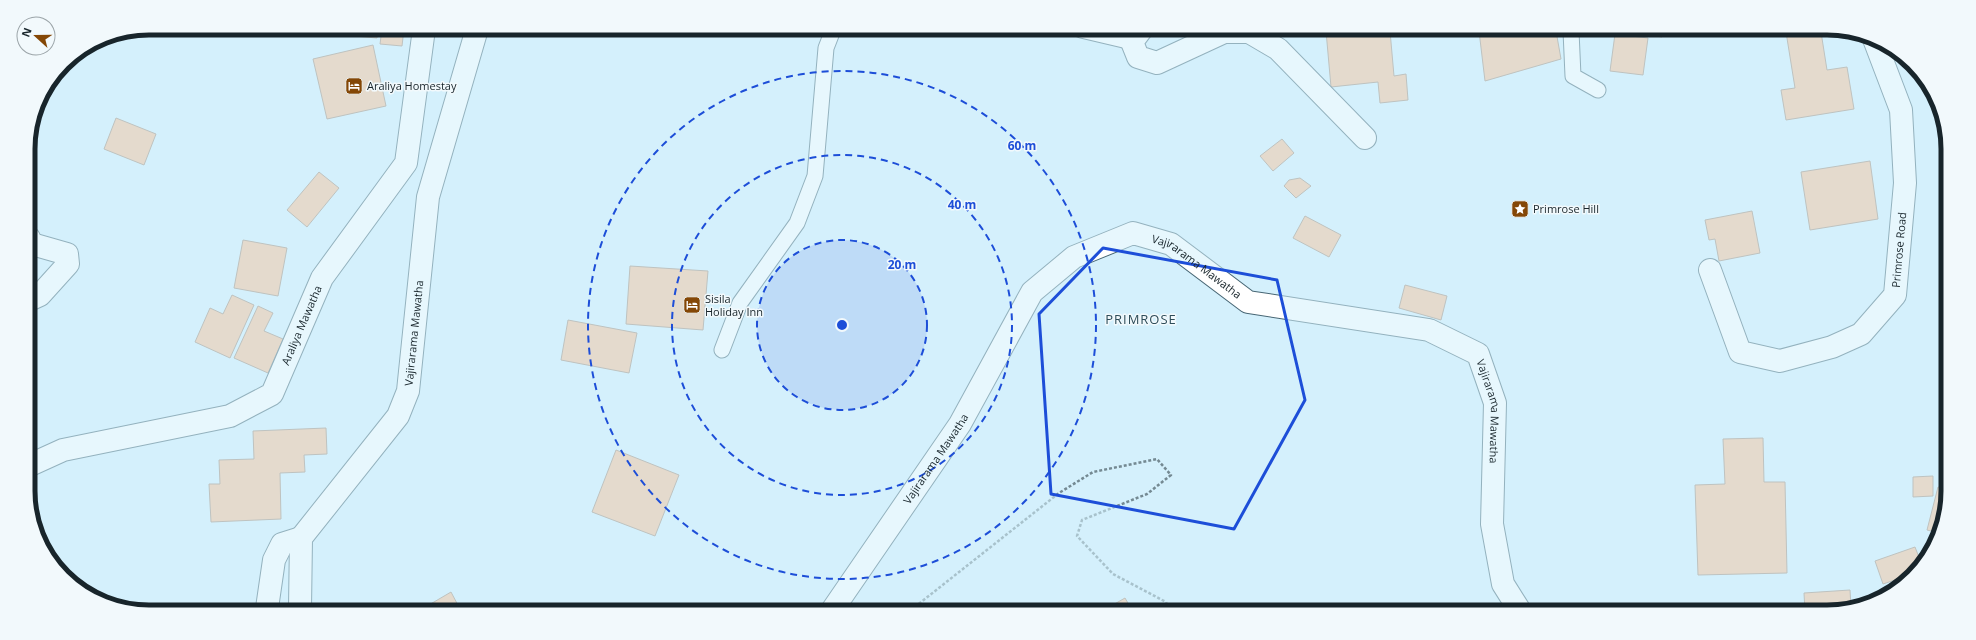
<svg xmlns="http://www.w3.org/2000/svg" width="1976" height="640" font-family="'Open Sans',sans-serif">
	<rect width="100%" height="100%" fill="#d4f0fc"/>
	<!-- building -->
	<path fill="#f8bf95" stroke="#a58b78" d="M 309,28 L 378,29 L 377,38 L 309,32 Z
		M 382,29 L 404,29 L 402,46 L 380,44 Z
		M 1326,31 L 1390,31 L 1394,76 L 1406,74 L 1408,100 L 1380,103 L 1378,82 L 1331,87 Z
		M 1479,31 L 1556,31 L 1561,59 L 1485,81 Z
		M 1632,32 L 1663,32 L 1662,37 Z
		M 1786,32 L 1821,32 L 1827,70 L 1847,67 L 1854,109 L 1786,120 L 1781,90 L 1795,88 Z
		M 1615,34 L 1648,38 L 1643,75 L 1610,71 Z
		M 373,45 L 386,106 L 327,119 L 313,59 Z
		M 116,118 L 156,134 L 144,165 L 104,149 Z
		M 1282,139 L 1294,153 L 1273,171 L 1260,156 Z
		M 1870,161 L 1878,219 L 1810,230 L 1801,172 Z
		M 319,172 L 339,188 L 307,227 L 287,210 Z
		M 1300,178 L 1311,186 L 1296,198 L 1284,186 L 1289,180 Z
		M 1752,211 L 1760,253 L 1719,261 L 1715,239 L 1709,240 L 1705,220 Z
		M 1305,216 L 1341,235 L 1329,257 L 1293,238 Z
		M 243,240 L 287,248 L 278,296 L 234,288 Z
		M 630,266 L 708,271 L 703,330 L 626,324 Z
		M 1405,285 L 1447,296 L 1441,320 L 1399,308 Z
		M 232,295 L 254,305 L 230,358 L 195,342 L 210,308 L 223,314 Z
		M 258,306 L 273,313 L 264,331 L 283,339 L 268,373 L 234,358 Z
		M 568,320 L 637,333 L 629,373 L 561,360 Z
		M 326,428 L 327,454 L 304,455 L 305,472 L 280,473 L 281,519 L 211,522 L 209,484 L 220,484 L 219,460 L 254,459 L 253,431 Z
		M 1763,438 L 1764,482 L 1785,482 L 1787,573 L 1698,575 L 1695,485 L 1725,484 L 1723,439 Z
		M 616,450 L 679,475 L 655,536 L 592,512 Z
		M 1933,476 L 1933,496 L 1913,497 L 1913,477 Z
		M 1938,487 L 1944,488 L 1944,523 L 1939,533 L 1927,530 Z
		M 1915,547 L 1922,565 L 1913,574 L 1883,584 L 1875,561 Z
		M 1850,590 L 1851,608 L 1835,612 L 1805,612 L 1804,593 Z
		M 451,592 L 460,609 L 422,609 Z
		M 1125,598 L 1132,610 L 1104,610 Z"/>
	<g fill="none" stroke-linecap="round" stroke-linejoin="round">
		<defs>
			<path id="service" d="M 1081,30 L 1132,42
				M 1571,31 L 1573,76 L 1598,90
				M 722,350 L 740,303 L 797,223 L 815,176 L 826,48 L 833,30"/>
			<g id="minor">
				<path d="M 1141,30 L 1132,42 L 1138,57 L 1157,63 L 1224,32 L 1249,32 L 1278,49 L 1365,138"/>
				<path d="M 29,238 L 32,244 L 67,254 L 68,264 L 40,295 L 29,300"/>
				<path id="s1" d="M 1710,270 L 1740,352 L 1780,361 L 1832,347 L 1861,334 L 1895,295 L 1905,183 L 1901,110 L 1874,39"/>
				<path id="s2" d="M 30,465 L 63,450 L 230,416 L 272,394 L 322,278 L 406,163 L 424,29"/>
				<path d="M 267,608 L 274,560 L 282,544 L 301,538"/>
				<path id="s3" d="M 300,608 L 301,538 L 398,416 L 408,391 L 428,197 L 477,29"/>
				<path id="s4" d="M 833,609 L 960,424 L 1032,292 L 1074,257 L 1133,233 L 1171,244 L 1248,302 L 1429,330 L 1478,354 L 1495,403 L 1492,524 L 1503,584 L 1520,611"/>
			</g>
		</defs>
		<!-- service casing -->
		<use href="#service" stroke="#476674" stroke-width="17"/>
		<!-- minor casing -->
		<use href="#minor" stroke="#476674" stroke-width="24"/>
		<!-- path -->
		<path stroke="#748992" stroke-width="2.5" stroke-dasharray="3 2" stroke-linecap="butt" d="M 911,610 L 1059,493 L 1093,472 L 1157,459 L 1171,475 L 1147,494 L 1082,520 L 1077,536 L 1113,574 L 1166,602 L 1169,610"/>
		<!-- service -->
		<use href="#service" stroke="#fff" stroke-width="15"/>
		<!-- minor -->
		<use href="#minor" stroke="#fff" stroke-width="22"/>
	</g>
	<!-- marked area -->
	<path d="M0 0H1976V640H0ZM 1103,248 L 1277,280 L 1305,400 L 1234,529 L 1051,494 L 1039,314 Z" fill="#d4f0fc" fill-opacity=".55" fill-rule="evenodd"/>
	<path fill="none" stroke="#1d4ed8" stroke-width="3" stroke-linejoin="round" d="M 1103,248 L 1277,280 L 1305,400 L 1234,529 L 1051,494 L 1039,314 Z"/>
	<!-- distance rings -->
	<circle cx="842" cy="325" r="85" fill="#1d4ed8" fill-opacity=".12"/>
	<g fill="none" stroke="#1d4ed8" stroke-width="2" stroke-dasharray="7 5">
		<circle cx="842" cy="325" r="85"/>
		<circle cx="842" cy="325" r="170"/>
		<circle cx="842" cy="325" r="254"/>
	</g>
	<!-- icons -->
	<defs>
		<symbol id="hotel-square" viewBox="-11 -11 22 22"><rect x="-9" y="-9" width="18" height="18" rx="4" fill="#844706" stroke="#f2f9fc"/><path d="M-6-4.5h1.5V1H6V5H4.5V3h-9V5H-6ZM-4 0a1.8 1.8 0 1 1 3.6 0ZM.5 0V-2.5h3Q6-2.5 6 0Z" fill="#fff"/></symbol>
		<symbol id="sight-square" viewBox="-11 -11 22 22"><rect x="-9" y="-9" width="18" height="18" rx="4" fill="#844706" stroke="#f2f9fc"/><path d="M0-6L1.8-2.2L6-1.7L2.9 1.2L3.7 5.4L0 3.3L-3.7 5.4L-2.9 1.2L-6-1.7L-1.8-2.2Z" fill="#fff"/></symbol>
	</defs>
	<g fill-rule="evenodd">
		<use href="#hotel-square" x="344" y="76" width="20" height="20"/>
		<use href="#sight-square" x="1510" y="199" width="20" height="20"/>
		<use href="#hotel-square" x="682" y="295" width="20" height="20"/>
	</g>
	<g text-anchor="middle" stroke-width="3" stroke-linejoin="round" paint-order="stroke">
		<!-- poi labels -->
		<g font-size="11" fill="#18252b" stroke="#f2f9fc" text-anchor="start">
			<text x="367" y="90">Araliya Homestay</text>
			<text x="1533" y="213">Primrose Hill</text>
			<text x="705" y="303">Sisila<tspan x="705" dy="13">Holiday Inn</tspan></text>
		</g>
		<!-- street labels -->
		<g font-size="11" fill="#18252b" stroke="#f2f9fc">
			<text dy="4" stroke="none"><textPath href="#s1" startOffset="311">Primrose Road</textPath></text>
			<text dy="4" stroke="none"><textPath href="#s4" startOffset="566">Vajirarama Mawatha</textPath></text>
			<text dy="4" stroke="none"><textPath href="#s2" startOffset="329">Araliya Mawatha</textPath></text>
			<text dy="4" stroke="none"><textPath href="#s3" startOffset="311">Vajirarama Mawatha</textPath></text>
			<text dy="4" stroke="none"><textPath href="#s4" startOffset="926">Vajirarama Mawatha</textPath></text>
			<text dy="4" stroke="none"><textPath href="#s4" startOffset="182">Vajirarama Mawatha</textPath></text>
		</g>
		<!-- quarter labels -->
		<g font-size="13" letter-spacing="1" fill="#2d4c59" stroke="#f2f9fc">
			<text x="1141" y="324">PRIMROSE</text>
		</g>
	</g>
	<!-- crop -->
	<path d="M0 0H1976V640H0ZM149 35H1827A114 114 0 0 1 1941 149V491A114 114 0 0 1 1827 605H149A114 114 0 0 1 35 491V149A114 114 0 0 1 149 35Z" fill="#f2f9fc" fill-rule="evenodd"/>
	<path fill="none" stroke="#18252b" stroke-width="5" d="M149 35H1827A114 114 0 0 1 1941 149V491A114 114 0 0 1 1827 605H149A114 114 0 0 1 35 491V149A114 114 0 0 1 149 35Z"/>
	<circle cx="842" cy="325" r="6" fill="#1d4ed8" stroke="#f2f9fc" stroke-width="2"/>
	<g font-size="12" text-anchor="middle" font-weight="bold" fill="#1d4ed8" stroke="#f2f9fc" stroke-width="3" stroke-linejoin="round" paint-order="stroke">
		<text x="1022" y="150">60 m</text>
		<text x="962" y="209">40 m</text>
		<text x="902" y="269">20 m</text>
	</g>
	<!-- north arrow -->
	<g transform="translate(36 36) rotate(291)"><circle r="19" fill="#f2f9fc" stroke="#9ba4a8"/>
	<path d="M0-3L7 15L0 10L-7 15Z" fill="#844706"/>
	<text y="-6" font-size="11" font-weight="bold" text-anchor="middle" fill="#18252b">N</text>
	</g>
</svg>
